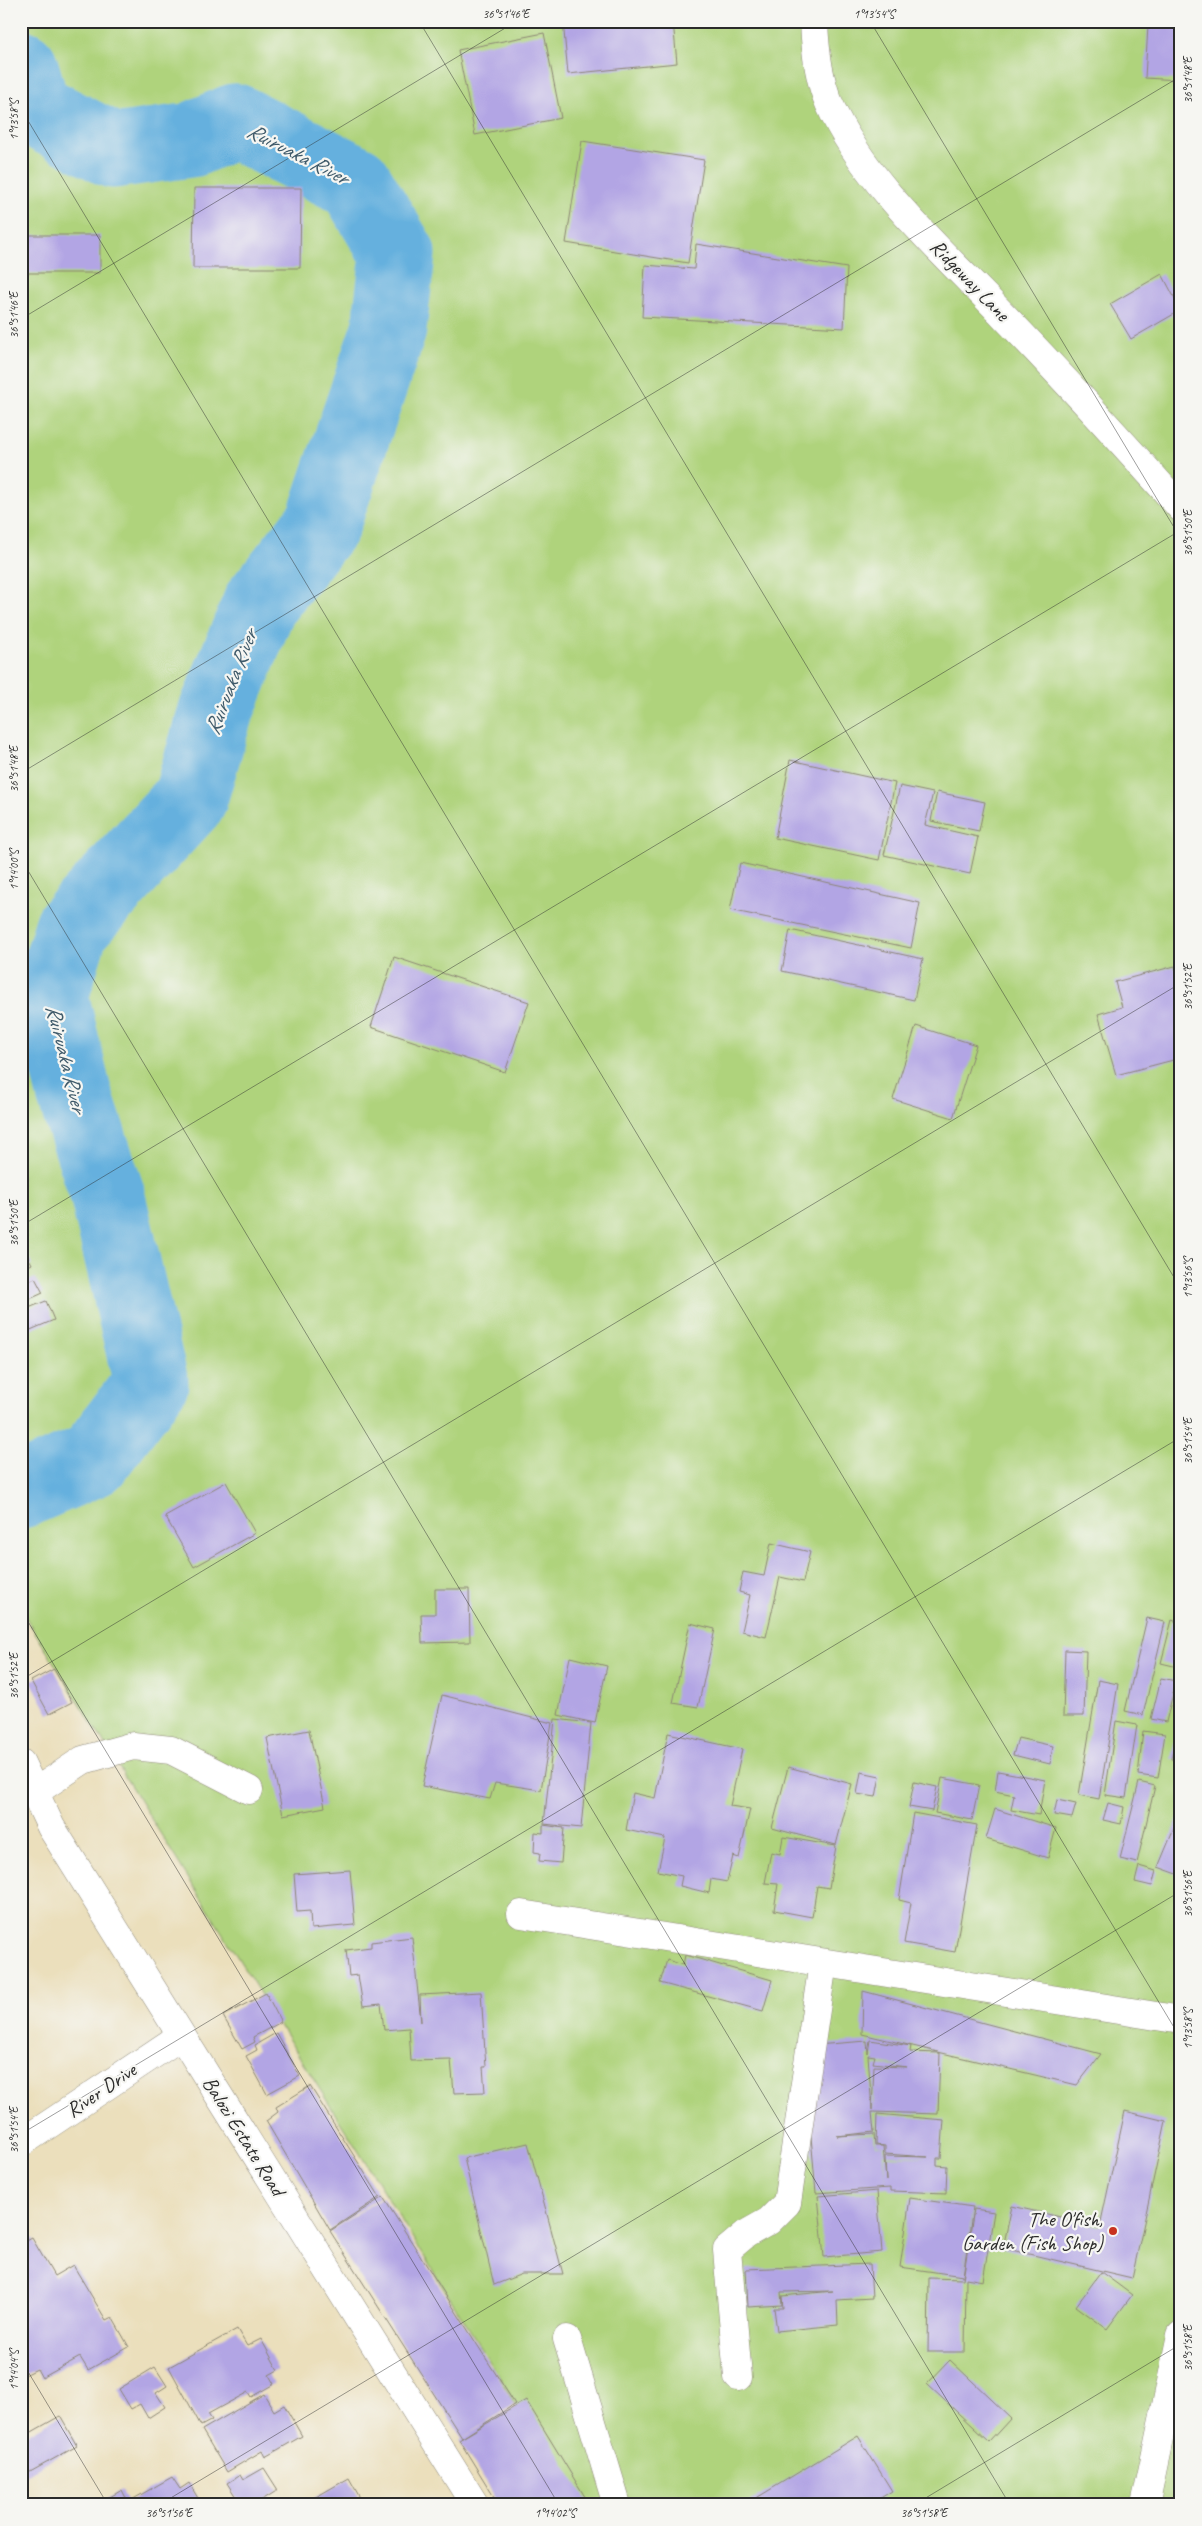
<svg xmlns="http://www.w3.org/2000/svg" width="1202" height="2526" font-family="Caveat,sans-serif">
	<rect width="100%" height="100%" fill="#f6f6f2"/>
	<filter id="ink" filterUnits="userSpaceOnUse"><feTurbulence type="fractalNoise" baseFrequency=".02" numOctaves="2"/><feDisplacementMap in="SourceGraphic" scale="10" xChannelSelector="R" yChannelSelector="G"/><feConvolveMatrix kernelMatrix="1 2 1 2 8 2 1 2 1" color-interpolation-filters="sRGB"/></filter>
	<filter id="wash" filterUnits="userSpaceOnUse"><feTurbulence type="fractalNoise" baseFrequency=".0096" numOctaves="4" result="noise"/><feDisplacementMap in="SourceGraphic" scale="20" xChannelSelector="R" yChannelSelector="G"/><feGaussianBlur stdDeviation="1.12" result="paint"/><feColorMatrix in="noise" values="0 0 0 0 0 0 0 0 0 0 0 0 0 0 0 0 0 1.4 0 .05"/><feComposite in="paint" operator="in"/></filter>
	<g filter="url(#wash)">
		<rect width="100%" height="100%" fill="#ebdfbc"/>
		<!-- green -->
		<path fill="#afd37c" stroke="#6d7f54" d="M 21,21 L 1181,21 L 1181,2505 L 579,2505 L 21,1610 Z"/>
		<g fill="none" stroke-linecap="round" stroke-linejoin="round">
			<!-- river -->
			<path stroke="#65b0de" stroke-width="75" d="M 21,67 L 33,109 L 114,151 L 191,140 L 235,121 L 355,182 L 398,254 L 389,329 L 323,523 L 260,603 L 215,714 L 190,799 L 72,927 L 51,996 L 74,1093 L 107,1193 L 151,1383 L 93,1460 L 21,1491"/>
		</g>
		<g id="blocks">
			<!-- building -->
			<path fill="#b2a5e4" fill-rule="evenodd" d="M 563,21 L 673,21 L 677,63 L 568,74 Z
				M 1148,25 L 1181,27 L 1178,80 L 1145,78 Z
				M 544,33 L 561,118 L 475,135 L 458,50 Z
				M 582,141 L 704,160 L 688,263 L 566,243 Z
				M 194,188 L 301,188 L 300,268 L 193,268 Z
				M 21,235 L 100,235 L 100,273 L 21,273 Z
				M 696,244 L 847,268 L 844,328 L 642,317 L 645,265 L 694,269 Z
				M 1162,274 L 1181,310 L 1131,339 L 1110,304 Z
				M 790,760 L 895,783 L 879,860 L 775,838 Z
				M 900,786 L 933,793 L 925,825 L 978,837 L 970,874 L 884,855 Z
				M 937,792 L 985,802 L 979,831 L 931,821 Z
				M 740,863 L 920,903 L 911,948 L 730,910 Z
				M 790,930 L 923,959 L 914,1000 L 782,971 Z
				M 394,957 L 529,1002 L 505,1072 L 371,1027 Z
				M 1175,966 L 1181,989 L 1181,1058 L 1116,1075 L 1098,1014 L 1122,1007 L 1115,982 Z
				M 916,1026 L 976,1045 L 953,1118 L 893,1099 Z
				M 21,1247 L 23,1247 L 32,1264 L 21,1270 Z
				M 35,1278 L 43,1293 L 21,1303 L 21,1285 Z
				M 46,1301 L 54,1320 L 21,1334 L 21,1311 Z
				M 226,1482 L 255,1533 L 194,1567 L 165,1516 Z
				M 771,1543 L 810,1552 L 803,1582 L 780,1577 L 766,1637 L 742,1631 L 750,1595 L 739,1592 L 743,1572 L 764,1576 Z
				M 435,1589 L 469,1589 L 470,1642 L 422,1643 L 421,1614 L 435,1614 Z
				M 1147,1618 L 1165,1622 L 1143,1715 L 1125,1711 Z
				M 1172,1620 L 1181,1623 L 1181,1655 L 1178,1667 L 1161,1663 Z
				M 690,1623 L 715,1629 L 698,1707 L 673,1703 Z
				M 1065,1650 L 1086,1651 L 1084,1716 L 1063,1716 Z
				M 570,1657 L 607,1666 L 595,1723 L 558,1715 Z
				M 54,1669 L 72,1702 L 49,1714 L 31,1681 Z
				M 1161,1678 L 1176,1681 L 1166,1722 L 1151,1719 Z
				M 1098,1680 L 1118,1684 L 1099,1799 L 1079,1795 Z
				M 442,1695 L 552,1723 L 541,1790 L 495,1783 L 490,1799 L 422,1786 Z
				M 1181,1713 L 1181,1761 L 1171,1759 Z
				M 555,1719 L 591,1723 L 581,1828 L 544,1824 Z
				M 1116,1721 L 1137,1725 L 1126,1798 L 1105,1795 Z
				M 309,1730 L 325,1807 L 283,1815 L 267,1738 Z
				M 1143,1731 L 1165,1734 L 1158,1778 L 1138,1775 Z
				M 668,1733 L 742,1749 L 730,1806 L 750,1809 L 739,1858 L 733,1856 L 727,1882 L 711,1879 L 709,1893 L 680,1886 L 682,1876 L 658,1871 L 665,1838 L 626,1830 L 633,1793 L 655,1798 Z
				M 1018,1738 L 1053,1746 L 1050,1764 L 1013,1755 Z
				M 788,1767 L 852,1784 L 836,1845 L 772,1828 Z
				M 998,1771 L 1045,1780 L 1039,1815 L 1011,1810 L 1014,1795 L 995,1791 Z
				M 861,1772 L 880,1776 L 876,1797 L 857,1794 Z
				M 942,1778 L 979,1785 L 972,1820 L 935,1813 Z
				M 914,1782 L 937,1787 L 932,1811 L 909,1807 Z
				M 1139,1782 L 1155,1786 L 1137,1863 L 1120,1859 Z
				M 1057,1800 L 1076,1804 L 1072,1818 L 1054,1815 Z
				M 1108,1803 L 1124,1807 L 1121,1824 L 1103,1820 Z
				M 995,1809 L 1056,1828 L 1048,1858 L 986,1839 Z
				M 1181,1812 L 1181,1873 L 1180,1875 L 1158,1867 Z
				M 913,1813 L 977,1825 L 955,1952 L 904,1943 L 911,1903 L 899,1900 Z
				M 543,1825 L 564,1828 L 561,1863 L 539,1861 L 540,1853 L 534,1852 L 535,1832 L 543,1833 Z
				M 783,1837 L 836,1846 L 829,1888 L 817,1886 L 812,1917 L 774,1910 L 778,1884 L 765,1883 L 771,1852 L 780,1854 Z
				M 1139,1866 L 1156,1871 L 1152,1886 L 1135,1882 Z
				M 350,1870 L 355,1925 L 311,1929 L 310,1911 L 297,1912 L 294,1874 Z
				M 412,1937 L 421,2022 L 420,1995 L 481,1992 L 486,2067 L 483,2067 L 485,2092 L 454,2093 L 451,2060 L 411,2061 L 409,2028 L 384,2030 L 381,2004 L 363,2006 L 358,1975 L 349,1976 L 346,1950 L 371,1947 L 371,1942 Z
				M 685,1955 L 772,1980 L 763,2011 L 660,1983 L 667,1960 L 683,1965 Z
				M 863,1991 L 1101,2054 L 1077,2085 L 862,2034 Z
				M 266,1993 L 281,2022 L 253,2037 L 255,2042 L 242,2049 L 223,2016 Z
				M 276,2033 L 300,2076 L 267,2094 L 246,2056 L 257,2050 L 255,2045 Z
				M 870,2040 L 911,2046 L 910,2052 L 940,2053 L 938,2114 L 872,2112 L 874,2132 L 837,2136 L 874,2134 L 875,2146 L 883,2146 L 886,2181 L 885,2156 L 928,2157 L 885,2154 L 885,2146 L 876,2145 L 877,2114 L 944,2120 L 941,2158 L 937,2158 L 937,2165 L 947,2166 L 946,2193 L 890,2191 L 890,2188 L 816,2193 L 803,2046 L 867,2041 L 868,2053 ZM 868,2055 L 875,2056 L 873,2063 L 907,2067 L 874,2066 L 872,2110 Z
				M 310,2086 L 380,2197 L 330,2230 L 266,2121 L 278,2112 L 276,2107 Z
				M 1125,2111 L 1166,2121 L 1132,2278 L 1003,2248 L 1012,2206 L 1100,2226 Z
				M 528,2143 L 563,2274 L 522,2274 L 494,2285 L 464,2158 Z
				M 877,2191 L 882,2252 L 824,2257 L 818,2196 Z
				M 383,2197 L 515,2404 L 462,2438 L 330,2231 Z
				M 910,2198 L 973,2207 L 963,2276 L 900,2267 Z
				M 974,2209 L 994,2212 L 983,2281 L 966,2278 L 965,2352 L 928,2352 L 929,2278 L 963,2279 Z
				M 32,2238 L 54,2276 L 73,2265 L 106,2320 L 112,2317 L 129,2347 L 88,2370 L 80,2357 L 42,2378 L 37,2369 L 21,2377 L 21,2244 Z
				M 870,2264 L 872,2298 L 837,2300 L 838,2325 L 777,2331 L 774,2308 L 783,2308 L 782,2296 L 833,2291 L 781,2292 L 782,2305 L 748,2307 L 746,2269 Z
				M 1101,2272 L 1132,2295 L 1107,2329 L 1076,2306 Z
				M 237,2329 L 247,2346 L 261,2339 L 278,2370 L 269,2375 L 274,2384 L 251,2397 L 248,2392 L 208,2414 L 212,2420 L 201,2426 L 169,2367 Z
				M 950,2360 L 1011,2418 L 989,2442 L 927,2384 Z
				M 155,2367 L 167,2386 L 156,2393 L 165,2407 L 148,2418 L 140,2404 L 131,2409 L 119,2389 Z
				M 264,2394 L 274,2411 L 284,2405 L 302,2436 L 265,2457 L 262,2451 L 227,2472 L 202,2430 Z
				M 526,2400 L 590,2505 L 499,2505 L 459,2440 Z
				M 60,2416 L 77,2446 L 21,2477 L 21,2438 Z
				M 858,2436 L 892,2491 L 869,2505 L 745,2505 Z
				M 264,2468 L 278,2490 L 254,2505 L 241,2505 L 227,2483 L 240,2475 L 243,2480 Z
				M 172,2477 L 180,2489 L 189,2483 L 202,2505 L 96,2505 L 122,2490 L 128,2502 Z
				M 349,2478 L 364,2505 L 302,2505 Z"/>
		</g>
	</g>
	<g filter="url(#ink)">
		<use href="#blocks" fill-opacity="0" stroke="#8b8574" stroke-width="1"/>
		<g fill="none" stroke-linecap="round" stroke-linejoin="round">
			<defs>
				<path id="minor" d="M 814,21 C 815,48 818,78 829,103 C 864,183 944,253 1004,316 C 1064,378 1123,443 1181,508
					M 21,1763 L 51,1827 L 475,2505
					M 35,1792 L 83,1760 L 133,1746 L 171,1750 L 249,1790
					M 521,1914 L 1181,2020
					M 21,2143 L 181,2036
					M 567,2339 L 617,2505
					M 738,2377 L 727,2250 L 746,2234 L 769,2221 L 787,2203 L 823,1963
					M 1145,2505 L 1181,2335"/>
			</defs>
			<!-- minor casing -->
			<use href="#minor" stroke="#8b8574" stroke-width="29"/>
			<!-- minor -->
			<use href="#minor" stroke="#fff" stroke-width="28"/>
		</g>
	</g>
	<!-- ticks -->
	<path fill="none" stroke="#2b2b2b" stroke-width="1" stroke-opacity="0.45" d="M 419,21 L 1181,1289M 870,21 L 1181,539M 21,109 L 1181,2039M 21,319 L 517,21M 21,773 L 1181,76M 21,859 L 1010,2505M 21,1226 L 1181,530M 21,1610 L 559,2505M 21,1680 L 1181,983M 21,2134 L 1181,1437M 21,2360 L 108,2505M 159,2505 L 1181,1891M 914,2505 L 1181,2344"/>
	<!-- markers -->
	<circle fill="#c8321e" stroke="#f6f6f2" stroke-width="2" cx="1113" cy="2231" r="5"/>
	<g text-anchor="middle" stroke-width="4.5" stroke-linejoin="round" paint-order="stroke">
		<!-- street labels -->
		<g font-size="21" fill="#2b2b2b" stroke="#f6f6f2">
			<text transform="translate(970 280) rotate(46)" y="7">Ridgeway Lane</text>
			<text transform="translate(101 2090) rotate(-34)" y="7">River Drive</text>
			<text transform="translate(244 2136) rotate(58)" y="7">Balozi Estate Road</text>
		</g>
		<!-- poi labels -->
		<g font-size="21" fill="#2b2b2b" stroke="#f6f6f2" text-anchor="end">
			<text x="1103" y="2226">The O'fish,<tspan x="1103" dy="24">Garden (Fish Shop)</tspan></text>
		</g>
		<!-- water labels -->
		<g font-size="22" font-style="italic" fill="#3f5a6a" stroke="#f6f6f2">
			<text transform="translate(298 153) rotate(27)" y="8">Ruiruaka River</text>
			<text transform="translate(230 682) rotate(-69)" y="8">Ruiruaka River</text>
			<text transform="translate(67 1058) rotate(76)" y="8">Ruiruaka River</text>
		</g>
	</g>
	<!-- margin -->
	<rect width="1202" height="2526" fill="none" stroke="#f6f6f2" stroke-width="55"/>
	<rect x="28" y="28" width="1146" height="2470" fill="none" stroke="#2b2b2b" stroke-width="2"/>
	<g font-size="12" text-anchor="middle" fill="#2b2b2b">
		<text x="506" y="18">36°51'46"E</text>
		<text x="874" y="18">1°13'54"S</text>
		<text transform="translate(1188 80) rotate(-90)" y="4">36°51'48"E</text>
		<text transform="translate(14 120) rotate(-90)" y="4">1°13'58"S</text>
		<text transform="translate(14 315) rotate(-90)" y="4">36°51'46"E</text>
		<text transform="translate(1188 533) rotate(-90)" y="4">36°51'50"E</text>
		<text transform="translate(14 769) rotate(-90)" y="4">36°51'48"E</text>
		<text transform="translate(14 870) rotate(-90)" y="4">1°14'00"S</text>
		<text transform="translate(1188 987) rotate(-90)" y="4">36°51'52"E</text>
		<text transform="translate(14 1223) rotate(-90)" y="4">36°51'50"E</text>
		<text transform="translate(1188 1278) rotate(-90)" y="4">1°13'56"S</text>
		<text transform="translate(1188 1441) rotate(-90)" y="4">36°51'54"E</text>
		<text transform="translate(14 1676) rotate(-90)" y="4">36°51'52"E</text>
		<text transform="translate(1188 1894) rotate(-90)" y="4">36°51'56"E</text>
		<text transform="translate(1188 2029) rotate(-90)" y="4">1°13'58"S</text>
		<text transform="translate(14 2130) rotate(-90)" y="4">36°51'54"E</text>
		<text transform="translate(1188 2348) rotate(-90)" y="4">36°51'58"E</text>
		<text transform="translate(14 2370) rotate(-90)" y="4">1°14'04"S</text>
		<text x="169" y="2517">36°51'56"E</text>
		<text x="555" y="2517">1°14'02"S</text>
		<text x="924" y="2517">36°51'58"E</text>
	</g>
</svg>
